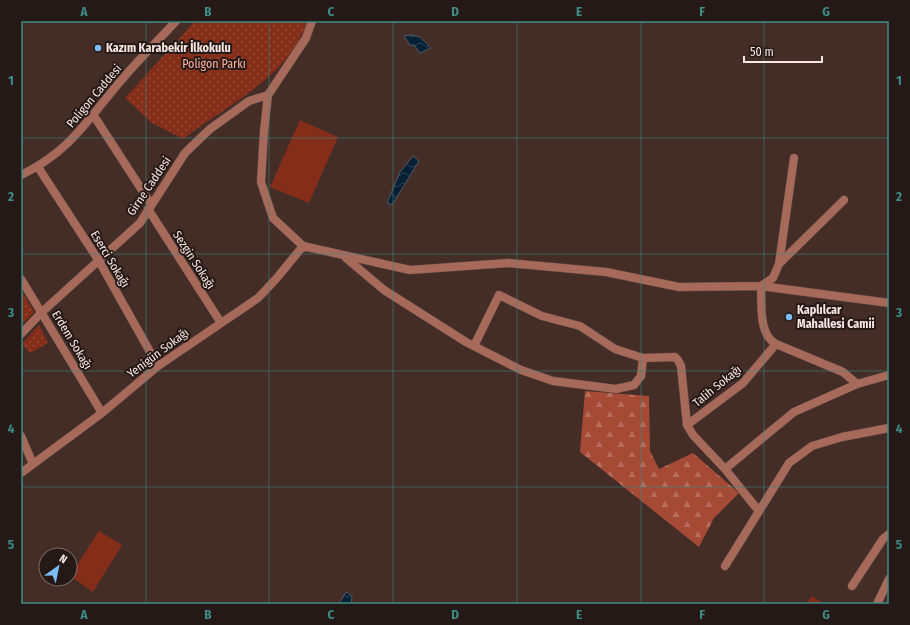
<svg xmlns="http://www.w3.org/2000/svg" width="910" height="625" font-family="'Fira Sans Condensed',sans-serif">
	<defs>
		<pattern id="green-dots" width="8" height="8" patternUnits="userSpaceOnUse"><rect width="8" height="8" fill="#842e1a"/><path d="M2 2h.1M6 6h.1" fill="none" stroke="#964c3b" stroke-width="1.8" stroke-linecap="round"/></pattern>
		<pattern id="forest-firs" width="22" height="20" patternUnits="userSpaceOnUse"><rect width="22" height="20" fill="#a54a35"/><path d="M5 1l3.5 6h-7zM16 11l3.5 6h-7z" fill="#b76d5c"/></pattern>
		<pattern id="water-waves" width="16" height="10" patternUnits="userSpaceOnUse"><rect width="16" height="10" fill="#072035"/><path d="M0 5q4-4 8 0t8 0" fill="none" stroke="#2c4052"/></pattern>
	</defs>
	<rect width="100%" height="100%" fill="#452d27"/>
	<!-- green -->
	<path fill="url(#green-dots)" d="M 195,21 L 307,21 C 291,76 225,106 183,139 L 152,123 L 125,98 Z
		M 23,293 L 34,312 L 21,325 L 21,294 Z
		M 39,325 L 48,343 L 30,353 L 22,344 Z"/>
	<!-- forest -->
	<path fill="url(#forest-firs)" d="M 585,391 L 649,396 L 650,451 L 659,469 L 693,453 L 739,493 L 714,518 L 699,547 L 580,452 Z"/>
	<!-- pitch -->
	<path fill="#842e1a" d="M 300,120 L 338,137 L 309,203 L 270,187 Z
		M 99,531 L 122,545 L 93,592 L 70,576 Z
		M 812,596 L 824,604 L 806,604 Z"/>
	<!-- water -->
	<path fill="url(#water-waves)" stroke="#4f5b69" d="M 411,35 L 420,37 L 431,48 L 420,53 L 414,45 L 410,45 L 404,36 Z
		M 413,156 L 419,161 L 392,205 L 387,203 L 400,172 Z
		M 346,592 L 352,596 L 351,604 L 339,604 Z"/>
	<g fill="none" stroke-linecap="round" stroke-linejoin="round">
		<defs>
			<path id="minor" d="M 312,21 L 306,38 L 268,95 L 264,131 L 261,182 L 273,218 L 303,246 L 410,270 L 508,263 L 606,272 L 679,287 L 761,286 L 889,303
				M 94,116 L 151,204
				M 794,158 L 779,264 L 773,278 L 761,286 C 762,304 758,334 776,344 L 843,372 L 857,384
				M 38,167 L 99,261 L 158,366
				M 148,209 L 221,323
				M 346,258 L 384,290 L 466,342 L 521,370 L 553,381 L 616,389 L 634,385 L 641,376 L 643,358 L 675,357 L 678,360 L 681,366 L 687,425 L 693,435 L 725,469 L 758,510
				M 779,264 L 844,200
				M 21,279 L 102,413
				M 21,334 L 42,312 L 140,223 L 185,153 L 210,129 L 249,101 L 268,95
				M 474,346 L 499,295 L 542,316 L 580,326 L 615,349 L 643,358
				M 687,425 L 743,383 L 776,344
				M 21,436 L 33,464
				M 725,469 L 794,412 L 857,384 L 889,375
				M 21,473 L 102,413 L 158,366 L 258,298 L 276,279 L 303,246
				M 725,566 L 789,463 L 812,446 L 842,437 L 889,428
				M 852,586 L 883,539 L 889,534
				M 877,604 L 889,579"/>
			<path id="tertiary" d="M 21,175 C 69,152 86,122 118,84 C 136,62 157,42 176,21"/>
		</defs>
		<!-- minor casing -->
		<use href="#minor" stroke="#614b45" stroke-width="9"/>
		<!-- tertiary casing -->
		<use href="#tertiary" stroke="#614b45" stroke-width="9"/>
		<!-- minor -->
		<use href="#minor" stroke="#a7695a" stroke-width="8"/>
		<!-- tertiary -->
		<use href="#tertiary" stroke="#a7695a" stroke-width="8"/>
	</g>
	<!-- grid -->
	<path fill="none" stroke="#3d8c85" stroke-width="1" stroke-opacity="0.55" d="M 146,21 L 146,604M 269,21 L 269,604M 393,21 L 393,604M 517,21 L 517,604M 641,21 L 641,604M 764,21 L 764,604M 21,138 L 889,138M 21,254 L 889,254M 21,371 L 889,371M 21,487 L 889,487"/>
	<!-- markers -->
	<g fill="#7bbef9" stroke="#241916" stroke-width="1.5">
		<circle cx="98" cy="48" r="4"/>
		<circle cx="789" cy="317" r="4"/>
	</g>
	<g text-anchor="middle" stroke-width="4" stroke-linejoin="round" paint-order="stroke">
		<!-- poi labels -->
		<g font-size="12" font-weight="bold" fill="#f7e6e2" stroke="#241916" text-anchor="start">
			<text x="106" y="52">Kazım Karabekir İlkokulu</text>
			<text x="797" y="314">Kaplılcar<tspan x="797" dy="14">Mahallesi Camii</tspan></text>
		</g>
		<!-- park labels -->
		<g font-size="12" fill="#fdb19e" stroke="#241916">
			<text x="214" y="68">Poligon Parkı</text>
		</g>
		<!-- street labels -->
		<g font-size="12" fill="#f7e6e2" stroke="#241916">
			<text transform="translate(94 96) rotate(-50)" y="4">Poligon Caddesi</text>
			<text transform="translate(149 186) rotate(-56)" y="4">Girne Caddesi</text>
			<text transform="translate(110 259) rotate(59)" y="4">Eserci Sokağı</text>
			<text transform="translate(194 260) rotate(57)" y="4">Sezgin Sokağı</text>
			<text transform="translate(72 340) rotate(59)" y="4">Erdem Sokağı</text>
			<text transform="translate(158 353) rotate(-37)" y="4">Yenigün Sokağı</text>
			<text transform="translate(717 386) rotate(-39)" y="4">Talih Sokağı</text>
		</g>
	</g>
	<!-- border -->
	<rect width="910" height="625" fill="none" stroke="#241916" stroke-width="44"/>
	<!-- north arrow -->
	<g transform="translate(58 567) rotate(33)"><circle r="19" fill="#241916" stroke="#786b68"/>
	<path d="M0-3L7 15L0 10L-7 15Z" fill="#7bbef9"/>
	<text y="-6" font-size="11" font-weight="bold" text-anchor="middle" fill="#f7e6e2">N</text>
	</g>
	<!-- scale -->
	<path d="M744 56v6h78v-6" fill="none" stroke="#f7e6e2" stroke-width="2"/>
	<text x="750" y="56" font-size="12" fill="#f7e6e2" stroke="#241916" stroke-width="3" paint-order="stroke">50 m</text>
	<rect x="22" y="22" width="866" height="581" fill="none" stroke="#3d8c85" stroke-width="1.5"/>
	<g font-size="13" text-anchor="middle" font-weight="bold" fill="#3d8c85">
		<text x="84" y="16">A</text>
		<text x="208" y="16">B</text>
		<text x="331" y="16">C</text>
		<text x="455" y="16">D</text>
		<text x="579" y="16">E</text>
		<text x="702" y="16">F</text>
		<text x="826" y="16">G</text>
		<text x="11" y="85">1</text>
		<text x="899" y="85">1</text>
		<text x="11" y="201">2</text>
		<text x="899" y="201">2</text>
		<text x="11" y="317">3</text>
		<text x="899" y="317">3</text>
		<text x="11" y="433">4</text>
		<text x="899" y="433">4</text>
		<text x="11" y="549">5</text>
		<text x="899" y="549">5</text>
		<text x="84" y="619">A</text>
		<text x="208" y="619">B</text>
		<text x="331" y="619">C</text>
		<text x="455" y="619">D</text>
		<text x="579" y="619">E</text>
		<text x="702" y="619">F</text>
		<text x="826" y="619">G</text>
	</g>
</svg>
